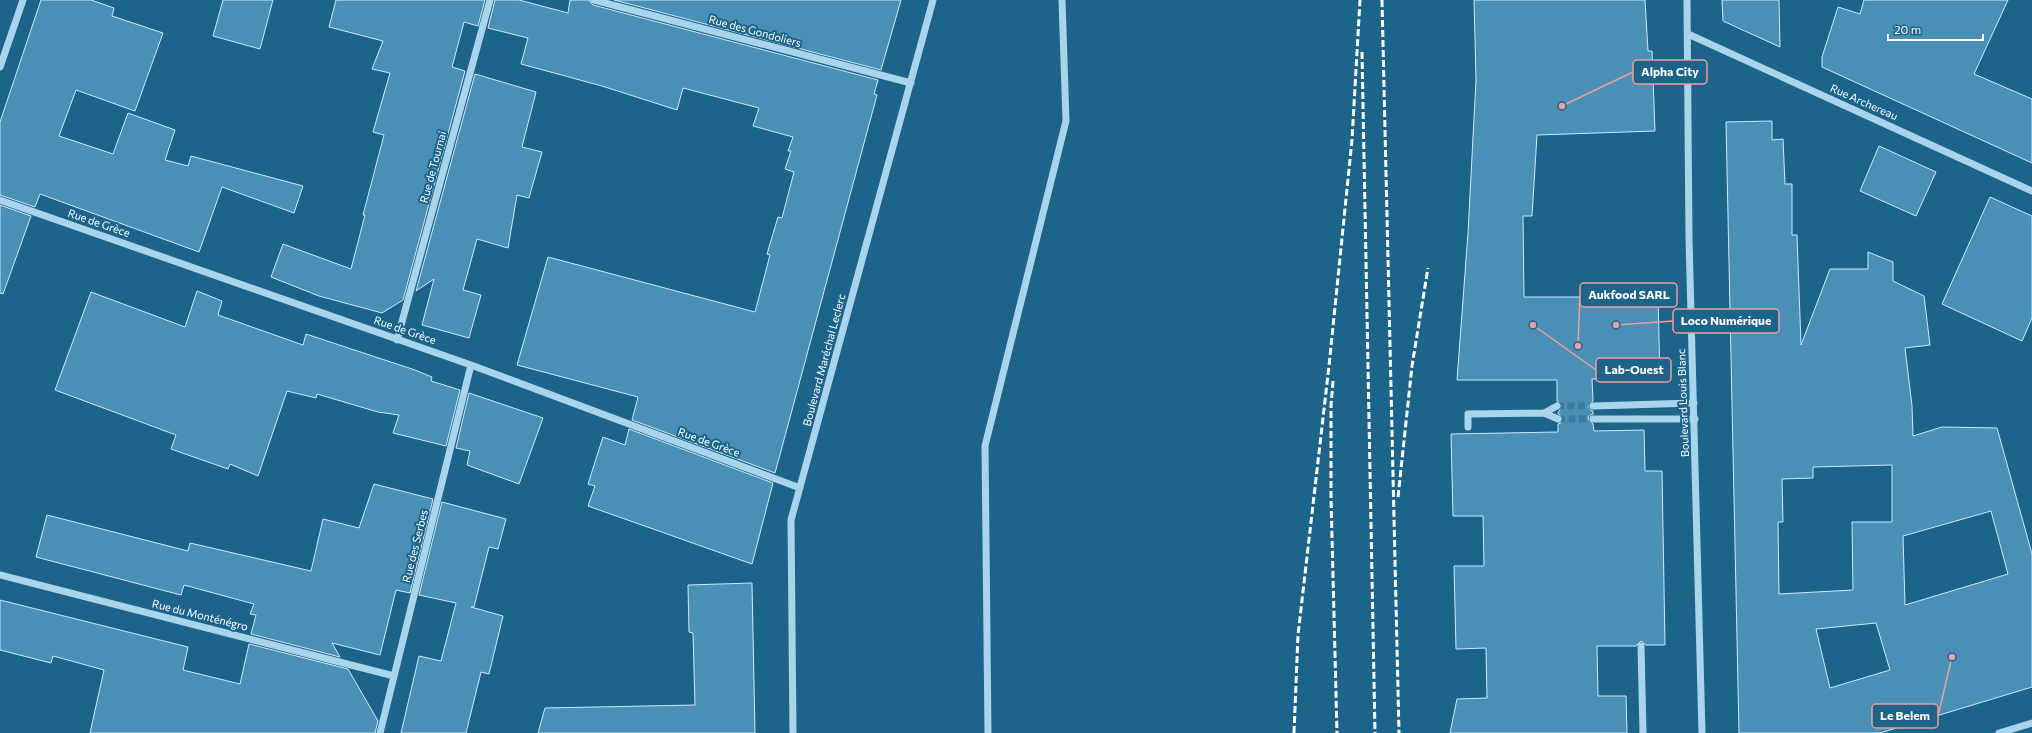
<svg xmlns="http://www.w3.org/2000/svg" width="2032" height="733" font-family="Commissioner,sans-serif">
	<rect width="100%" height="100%" fill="#1d648b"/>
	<!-- building -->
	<path fill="#4a8fb5" stroke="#ceeaf9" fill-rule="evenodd" d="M 41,0 L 91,0 L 114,8 L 112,16 L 163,33 L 135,111 L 76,90 L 59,136 L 113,154 L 128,113 L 175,130 L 165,160 L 188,166 L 191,156 L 303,186 L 294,213 L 222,187 L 199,252 L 40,194 L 35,207 L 0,195 L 0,122 Z
		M 223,0 L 273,0 L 260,49 L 213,36 Z
		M 336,0 L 485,0 L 478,26 L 464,22 L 452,67 L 465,71 L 403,300 L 382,313 L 319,296 L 271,277 L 283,244 L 351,269 L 365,215 L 363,215 L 384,135 L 373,132 L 390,73 L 372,69 L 383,41 L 329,27 Z
		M 495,0 L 519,0 L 568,13 L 570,0 L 589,0 L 593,5 L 878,80 L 874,94 L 877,95 L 775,473 L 632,420 L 638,397 L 517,365 L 548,257 L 755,312 L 770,255 L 767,254 L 778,217 L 782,218 L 794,172 L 785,169 L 791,151 L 788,151 L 793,137 L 753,126 L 759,108 L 683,88 L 677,110 L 602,86 L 521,64 L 528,38 L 488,28 Z
		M 614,0 L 901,0 L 881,70 Z
		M 1474,0 L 1645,0 L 1648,51 L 1652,51 L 1655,131 L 1537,135 L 1532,216 L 1523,216 L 1524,297 L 1658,297 L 1660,379 L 1592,379 L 1593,401 L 1588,406 L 1589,409 L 1593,411 L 1593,414 L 1589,416 L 1588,419 L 1593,424 L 1594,431 L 1644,430 L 1645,471 L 1662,471 L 1665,645 L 1646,645 L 1641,641 L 1636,646 L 1597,646 L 1598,696 L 1626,696 L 1627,733 L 1450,733 L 1457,699 L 1487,698 L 1486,648 L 1456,649 L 1454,566 L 1484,566 L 1483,516 L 1453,516 L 1451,434 L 1558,432 L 1558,424 L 1561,423 L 1563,419 L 1558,413 L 1562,406 L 1557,401 L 1557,380 L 1457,380 L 1468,233 L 1476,80 Z
		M 1722,0 L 1779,0 L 1780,47 L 1723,21 Z
		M 1864,0 L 2008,0 L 1974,74 L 2032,99 L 2032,163 L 1822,67 L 1822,57 L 1838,7 L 1860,14 Z
		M 475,74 L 536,92 L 522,147 L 542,152 L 529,198 L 517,195 L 508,248 L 477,239 L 463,290 L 481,295 L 469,338 L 422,325 L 434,279 L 416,291 Z
		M 1772,121 L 1772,140 L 1783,139 L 1785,184 L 1792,184 L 1792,235 L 1797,235 L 1801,345 L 1830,269 L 1868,269 L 1868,252 L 1893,262 L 1893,281 L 1924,296 L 1930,345 L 1905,348 L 1912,406 L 1913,436 L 1942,427 L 1997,428 L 2032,554 L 2032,687 L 1880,733 L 1739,733 L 1726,122 ZM 1892,465 L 1892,522 L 1852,522 L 1853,590 L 1779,594 L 1778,522 L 1783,522 L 1782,479 L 1813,478 L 1813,467 ZM 1991,511 L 2008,574 L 1905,605 L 1903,536 ZM 1876,623 L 1890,670 L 1830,688 L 1816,629 Z
		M 1879,146 L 1936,172 L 1916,216 L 1860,191 Z
		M 1990,197 L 2032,216 L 2032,318 L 2022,341 L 1942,304 Z
		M 0,205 L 31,216 L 3,294 L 0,293 Z
		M 197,291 L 222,301 L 218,315 L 303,345 L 306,334 L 415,370 L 432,377 L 431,381 L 460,390 L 446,446 L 393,433 L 399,415 L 378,412 L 317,394 L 316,398 L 287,391 L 258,476 L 230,464 L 228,469 L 171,449 L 176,435 L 55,390 L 91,292 L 185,327 Z
		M 469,393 L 543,418 L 519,484 L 467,465 L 470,451 L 456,448 Z
		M 629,429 L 773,483 L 752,564 L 588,506 L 595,486 L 588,484 L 603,437 L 625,445 Z
		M 374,484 L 433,499 L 410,593 L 396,590 L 380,655 L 332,643 L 340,657 L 251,634 L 256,615 L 250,614 L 254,604 L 184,585 L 181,595 L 36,557 L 47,515 L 188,551 L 190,543 L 311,571 L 323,519 L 359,528 Z
		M 442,502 L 506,519 L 498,549 L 489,547 L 474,607 L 471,607 L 503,616 L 489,674 L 481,672 L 466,733 L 401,733 L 419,656 L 441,661 L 456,603 L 419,595 Z
		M 752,583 L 755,733 L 538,733 L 545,708 L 695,705 L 693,633 L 689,632 L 688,585 Z
		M 0,600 L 188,647 L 183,670 L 240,684 L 249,644 L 348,669 L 378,721 L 375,733 L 90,733 L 104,670 L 53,656 L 51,663 L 0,650 Z"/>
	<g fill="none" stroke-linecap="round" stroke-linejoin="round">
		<!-- minor-tunnel -->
		<path stroke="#3f7b9c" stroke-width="7" stroke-dasharray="7 3.5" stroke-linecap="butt" d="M 1557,406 L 1593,406
			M 1558,419 L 1593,419"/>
		<!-- minor -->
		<path stroke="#a9d5ec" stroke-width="7" d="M 594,0 L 911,83
			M 1687,0 L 1689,239 L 1702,733
			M 1688,34 L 2032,191
			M 0,67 L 23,0
			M 0,200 L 471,365 L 800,488
			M 397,340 L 490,0
			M 1593,406 L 1694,403
			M 1544,413 L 1557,406
			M 1593,419 L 1695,419
			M 1468,427 L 1468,414 L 1544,413 L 1558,419
			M 0,575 L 394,676
			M 1641,646 L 1643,733
			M 380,733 L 471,365
			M 793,733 L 791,520 L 933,0
			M 988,733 L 985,446 L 1066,121 L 1062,0
			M 1999,733 L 2032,723"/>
		<!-- rail -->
		<path stroke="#fff" stroke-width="3" stroke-dasharray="7 3" stroke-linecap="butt" d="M 1382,0 L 1399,733
			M 1362,52 L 1375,733
			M 1333,381 L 1331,406 L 1331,497 L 1337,733
			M 1398,497 L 1412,366 L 1428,268
			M 1294,733 L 1298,635 L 1329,366 L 1352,140 L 1360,0"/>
	</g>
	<g text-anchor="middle" stroke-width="4" stroke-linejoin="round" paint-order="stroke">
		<!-- street labels -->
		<g font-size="11" fill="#fff" stroke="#1d648b">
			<text transform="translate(755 31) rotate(15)" y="4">Rue des Gondoliers</text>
			<text transform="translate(1864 102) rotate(24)" y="4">Rue Archereau</text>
			<text transform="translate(433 167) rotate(-75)" y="4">Rue de Tournai</text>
			<text transform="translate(99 223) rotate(19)" y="4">Rue de Grèce</text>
			<text transform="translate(405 330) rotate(19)" y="4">Rue de Grèce</text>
			<text transform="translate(824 360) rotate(-75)" y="4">Boulevard Maréchal Leclerc</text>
			<text transform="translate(1683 403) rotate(-92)" y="4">Boulevard Louis Blanc</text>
			<text transform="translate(709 442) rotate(20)" y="4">Rue de Grèce</text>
			<text transform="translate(415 546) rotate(-76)" y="4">Rue des Serbes</text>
			<text transform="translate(200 615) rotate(14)" y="4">Rue du Monténégro</text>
		</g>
	</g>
	<!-- callouts -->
	<path fill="none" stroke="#ed9e9e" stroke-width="1.5" d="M1562 106L1633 72M1578 346L1580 295M1616 325L1673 321M1533 325L1596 370M1952 657L1938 716"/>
	<g fill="#ed9e9e" stroke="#1d648b" stroke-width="1.5">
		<circle cx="1562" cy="106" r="4"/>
		<circle cx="1578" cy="346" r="4"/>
		<circle cx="1616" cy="325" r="4"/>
		<circle cx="1533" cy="325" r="4"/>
		<circle cx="1952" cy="657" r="4"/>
	</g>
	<g fill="#1d648b" stroke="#ed9e9e" stroke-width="1.5">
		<rect x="1633" y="60" width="74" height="24" rx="4"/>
		<rect x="1580" y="283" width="97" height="24" rx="4"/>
		<rect x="1673" y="309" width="106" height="24" rx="4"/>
		<rect x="1596" y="358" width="75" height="24" rx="4"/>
		<rect x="1872" y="704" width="66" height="24" rx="4"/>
	</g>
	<g font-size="12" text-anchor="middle" font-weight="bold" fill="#fff">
		<text x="1670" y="76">Alpha City</text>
		<text x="1629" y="299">Aukfood SARL</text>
		<text x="1726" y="325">Loco Numérique</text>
		<text x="1634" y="374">Lab-Ouest</text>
		<text x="1905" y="720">Le Belem</text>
	</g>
	<!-- scale -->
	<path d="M1888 34v6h95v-6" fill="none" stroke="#ffffff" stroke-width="2"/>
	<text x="1894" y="34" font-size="12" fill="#ffffff" stroke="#1d648b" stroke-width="3" paint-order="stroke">20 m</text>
</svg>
